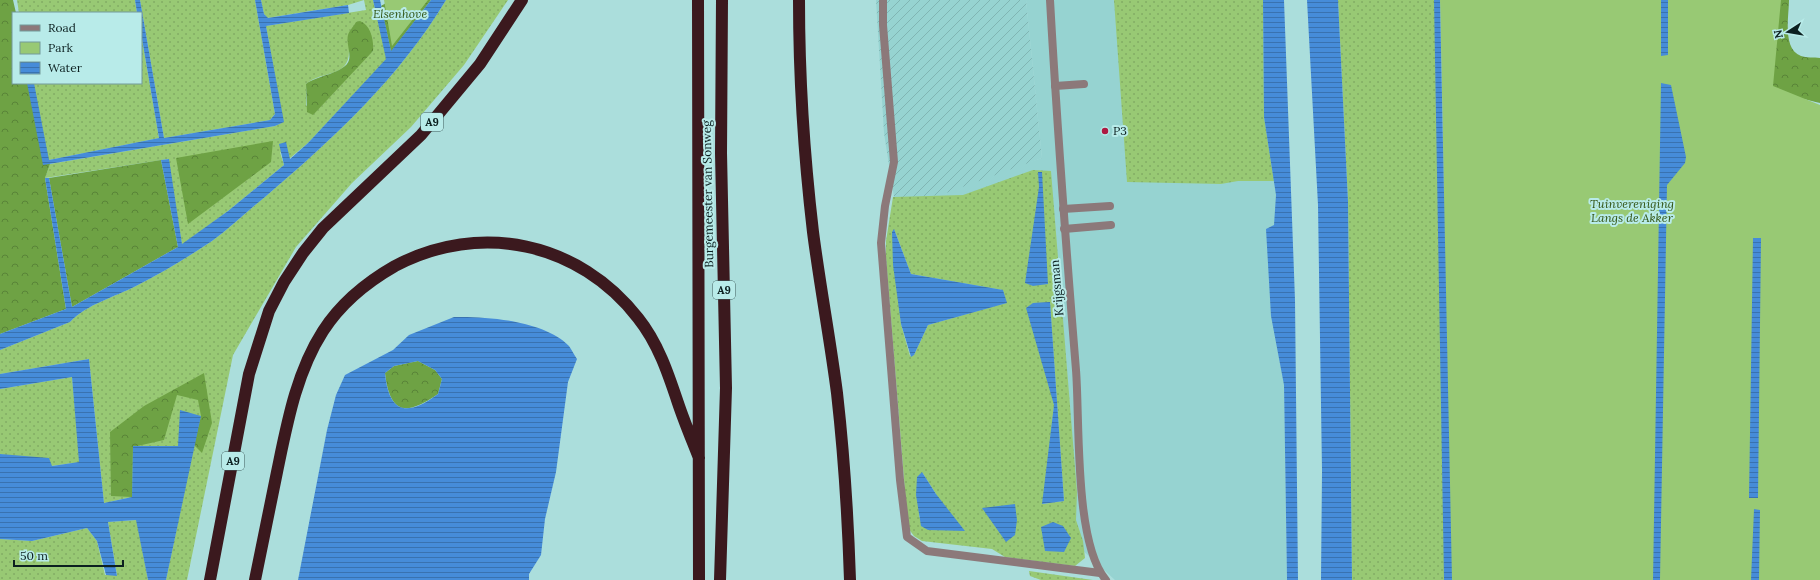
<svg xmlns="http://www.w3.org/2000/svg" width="1820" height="580" font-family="Lora,serif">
	<defs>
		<pattern id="industrial-furrows" width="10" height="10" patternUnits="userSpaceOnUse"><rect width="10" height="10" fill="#96d3d1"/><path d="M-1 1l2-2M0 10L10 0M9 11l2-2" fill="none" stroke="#80b5b3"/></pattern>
		<pattern id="grass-dots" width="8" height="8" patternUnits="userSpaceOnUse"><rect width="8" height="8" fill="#98c974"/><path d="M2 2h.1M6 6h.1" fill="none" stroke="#82ac64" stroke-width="1.8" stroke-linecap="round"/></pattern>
		<pattern id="forest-crowns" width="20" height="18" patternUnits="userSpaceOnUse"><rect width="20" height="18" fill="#6ea244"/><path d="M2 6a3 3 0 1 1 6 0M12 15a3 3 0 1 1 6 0" fill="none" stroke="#598438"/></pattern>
		<pattern id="water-rules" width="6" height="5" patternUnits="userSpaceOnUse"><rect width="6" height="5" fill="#468cd9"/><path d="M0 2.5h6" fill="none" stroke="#3972b0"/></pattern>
	</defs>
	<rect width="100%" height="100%" fill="#abdedc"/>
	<!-- built -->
	<path fill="#96d3d1" d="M 1026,0 L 1276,0 L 1279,55 L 1287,580 L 1115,580 L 1069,538 L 895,204 L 1042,158 Z"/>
	<!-- industrial -->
	<path fill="url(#industrial-furrows)" d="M 876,0 L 1026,0 L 1042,158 L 946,193 L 895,204 L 884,133 Z"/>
	<!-- grass -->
	<path fill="url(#grass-dots)" fill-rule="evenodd" d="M 17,0 L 135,0 L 137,13 L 19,13 Z
		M 140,0 L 255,0 L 275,114 L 270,120 L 164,138 Z
		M 261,0 L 373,0 L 387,59 L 308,143 L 289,159 L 280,152 L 284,165 L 228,211 L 182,245 L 168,159 L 45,178 L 50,164 L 275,126 L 283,122 L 266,26 L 366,10 L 364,0 L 348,5 L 267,18 L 264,14 ZM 349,50 L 373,51 L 306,106 L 306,84 C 322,70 350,78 349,50 Z
		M 446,0 L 508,0 L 464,65 L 411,127 L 352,183 L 296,247 L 233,355 L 187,580 L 166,580 L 200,416 L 178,446 L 132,497 L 104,503 L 89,359 L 0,374 L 0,350 L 70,322 C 87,304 115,297 136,286 C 162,273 188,257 212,241 C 230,228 247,211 265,197 C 333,139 400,77 446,0 Z
		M 1114,0 L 1263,0 L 1264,117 L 1274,181 L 1238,181 L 1221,184 L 1127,182 Z
		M 1338,0 L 1436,0 L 1448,580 L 1352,580 L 1348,201 Z
		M 141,33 L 159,138 L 49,160 L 33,83 L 141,83 Z
		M 1033,170 L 1051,171 L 1077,492 L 1076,520 L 1083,541 L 1085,558 L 1075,566 L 1005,557 L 992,549 L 922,541 L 914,536 L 908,528 L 886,257 L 886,241 L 893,197 L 963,195 ZM 894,229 L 911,274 L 1003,290 L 1006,303 L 928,325 L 914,355 L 910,356 L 901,324 ZM 1050,302 L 1064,501 L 1043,504 L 1054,405 L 1033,303 ZM 922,472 L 936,494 L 919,518 Z
		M 72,377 L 80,462 L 51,466 L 0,454 L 0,389 Z
		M 137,520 L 148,580 L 0,580 L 0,539 L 32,541 L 87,528 L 97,541 L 105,575 L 117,575 L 108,522 Z
		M 1029,571 L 1093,580 L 1041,580 L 1030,576 Z"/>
	<!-- forest -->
	<path fill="url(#forest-crowns)" d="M 0,0 L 13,0 L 16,13 L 13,13 L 13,83 L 32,83 L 50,164 L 45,178 L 66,309 L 0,334 Z
		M 391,0 L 431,0 L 391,52 L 381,6 Z
		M 1756,0 L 1789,0 C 1789,16 1782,49 1801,56 C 1806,58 1814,57 1820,58 L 1820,103 L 1758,88 Z
		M 360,21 C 371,25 374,41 373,51 L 313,115 L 307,112 L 306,84 C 315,76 346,73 349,60 C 351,53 346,43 348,35 C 349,31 354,26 356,22 Z
		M 273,141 L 271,162 L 188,224 L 176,158 Z
		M 161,160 L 178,247 L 72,307 L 49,178 Z
		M 418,361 L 435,370 L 442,379 L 438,394 C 406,416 390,415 385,373 L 394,366 Z
		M 204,373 L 212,423 L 202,453 L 194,445 L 201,416 L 198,400 L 177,395 L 164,440 L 133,447 L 132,497 L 111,496 L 110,432 L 144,406 Z"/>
	<!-- green -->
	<path fill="#98c974" d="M 384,0 L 428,0 L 392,46 Z
		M 1440,0 L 1781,0 L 1773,86 L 1820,105 L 1820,580 L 1448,580 L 1443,140 Z"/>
	<!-- water -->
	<path fill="url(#water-rules)" fill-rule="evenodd" d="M 135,0 L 140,0 L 164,138 L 270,120 L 275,114 L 255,0 L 261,0 L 264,14 L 268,18 L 348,5 L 349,13 L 266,26 L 284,122 L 275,126 L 43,165 L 27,83 L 34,83 L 49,160 L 159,138 L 141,33 L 141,13 L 137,13 Z
		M 373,0 L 380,0 L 391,51 L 431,0 L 446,0 C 400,77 333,139 265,197 C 247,211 230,228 212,241 C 188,257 162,273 136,286 C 115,297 87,304 70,322 L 0,350 L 0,334 L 66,309 L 45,178 L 49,178 L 72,307 L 178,247 L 161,160 L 169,159 L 182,244 L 228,211 L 284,165 L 279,144 L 286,142 L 290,159 L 308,143 L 386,59 Z
		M 1263,0 L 1284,0 L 1295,300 L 1298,580 L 1287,580 L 1284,385 L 1271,316 L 1266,229 L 1274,225 L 1276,195 L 1264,117 Z
		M 1307,0 L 1338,0 L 1348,201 L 1352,580 L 1321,580 L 1322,471 L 1318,205 Z
		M 1434,0 L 1440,0 L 1452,580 L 1444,580 Z
		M 1661,0 L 1668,0 L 1668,55 L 1661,56 Z
		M 1661,83 L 1671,85 L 1686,157 L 1685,163 L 1667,185 L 1660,580 L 1653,580 Z
		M 1038,172 L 1042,172 L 1048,284 L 1033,286 L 1025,283 L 1039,187 Z
		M 894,229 L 911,274 L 1003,290 L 1007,303 L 928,325 L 914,355 L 911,357 L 901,324 L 893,265 L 892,232 Z
		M 1753,238 L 1761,238 L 1758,498 L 1749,498 Z
		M 1050,302 L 1064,501 L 1042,504 L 1054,405 L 1026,308 L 1033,303 Z
		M 454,317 C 487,316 545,321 569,346 C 572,350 574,355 577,359 L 568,382 L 556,472 L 545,519 L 541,555 L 529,574 L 529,580 L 298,580 L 327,430 L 336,395 L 345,375 L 393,350 L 409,335 ZM 418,361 L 435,370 L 442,379 L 438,394 C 407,417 389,414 385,373 L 394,366 Z
		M 89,359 L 104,503 L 132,497 L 133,446 L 178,446 L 180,410 L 201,416 L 166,580 L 148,580 L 136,520 L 108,522 L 117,576 L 106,575 L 97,541 L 87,528 L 32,541 L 0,539 L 0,454 L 49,458 L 52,466 L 79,462 L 72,377 L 0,389 L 0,374 Z
		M 922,472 L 936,494 L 965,531 L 928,530 L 921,526 L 916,495 L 917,477 Z
		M 1015,504 L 1017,520 L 1015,535 L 1006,542 L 982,508 Z
		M 1754,509 L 1760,510 L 1759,580 L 1751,580 Z
		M 1053,522 L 1063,526 L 1071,538 L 1064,552 L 1045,551 L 1041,527 Z"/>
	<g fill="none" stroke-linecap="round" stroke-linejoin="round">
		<!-- lane -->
		<path stroke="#8c797a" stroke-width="8" d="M 883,0 L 883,25 L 894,162 L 885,206 L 881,243 L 900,480 L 907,537 L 927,551 L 1100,573
			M 1055,86 L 1084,84
			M 1063,209 L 1110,206
			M 1064,229 L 1111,225"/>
		<!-- street -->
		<path stroke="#8c797a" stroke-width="8" d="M 1050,0 C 1057,124 1066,247 1076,370 C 1080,421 1074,543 1106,580"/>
		<!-- highway -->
		<path stroke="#3b191e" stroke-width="12" d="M 698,0 L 699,580
			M 799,0 C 799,77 804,155 813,232 C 820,286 830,339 837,393 C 844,455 848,518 850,580
			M 210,580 L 249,374 L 269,311 L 284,282 L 303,253 L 323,228 L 421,135 L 480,64 L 522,0
			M 255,580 C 262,544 270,508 277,472 C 287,424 296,373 323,331 C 341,303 367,282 395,266 C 480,221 579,242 638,318 C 658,343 668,373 678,403 C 684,421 692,440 699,458
			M 720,580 L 726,388 L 721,153 L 722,0"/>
	</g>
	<!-- markers -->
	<circle fill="#ad1941" stroke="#b8ebe9" stroke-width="1.5" cx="1105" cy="131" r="4"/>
	<g text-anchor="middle" stroke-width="4" stroke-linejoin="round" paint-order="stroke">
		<!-- shield labels -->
		<g fill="#b8ebe9" stroke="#405d5c" stroke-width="1">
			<rect x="421" y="113" width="22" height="18" rx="3"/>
			<rect x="713" y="281" width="22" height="18" rx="3"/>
			<rect x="222" y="452" width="22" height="18" rx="3"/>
		</g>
		<g font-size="11" font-weight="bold" fill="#0c2020">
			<text x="432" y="126">A9</text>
			<text x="724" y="294">A9</text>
			<text x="233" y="465">A9</text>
		</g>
		<!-- park labels -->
		<g font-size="12" font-style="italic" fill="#325413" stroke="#b8ebe9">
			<text x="400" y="18">Elsenhove</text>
			<text x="1632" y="208">Tuinvereniging<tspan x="1632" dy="14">Langs de Akker</tspan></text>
		</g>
		<!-- poi labels -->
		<g font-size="12" fill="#0c2020" stroke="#b8ebe9" text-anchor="start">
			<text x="1113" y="135">P3</text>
		</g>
		<!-- street labels -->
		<g font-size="12" fill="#0c2020" stroke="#b8ebe9">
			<text transform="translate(708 194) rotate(-91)" y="4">Burgemeester van Sonweg</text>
			<text transform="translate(1057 288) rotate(-95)" y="4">Krijgsman</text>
		</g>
	</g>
	<!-- legend -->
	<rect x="12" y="12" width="130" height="72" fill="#b8ebe9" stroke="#739a99"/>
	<rect x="20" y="25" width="20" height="6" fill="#8c797a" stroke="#739a99"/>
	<text x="48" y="32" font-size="12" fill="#0c2020">Road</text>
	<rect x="20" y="42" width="20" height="12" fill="#98c974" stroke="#739a99"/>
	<text x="48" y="52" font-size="12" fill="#0c2020">Park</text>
	<rect x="20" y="62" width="20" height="12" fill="url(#water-rules)" stroke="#739a99"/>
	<text x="48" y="72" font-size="12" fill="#0c2020">Water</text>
	<!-- north arrow -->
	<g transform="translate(1788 32) rotate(258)" stroke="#b8ebe9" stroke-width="3" paint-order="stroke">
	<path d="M0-3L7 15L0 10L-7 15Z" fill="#0c2020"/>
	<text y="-6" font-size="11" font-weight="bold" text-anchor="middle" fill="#0c2020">N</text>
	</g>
	<!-- scale -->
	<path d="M14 560v6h109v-6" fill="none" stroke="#0c2020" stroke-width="2"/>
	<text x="20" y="560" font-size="12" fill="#0c2020" stroke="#b8ebe9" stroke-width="3" paint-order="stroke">50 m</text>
</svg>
